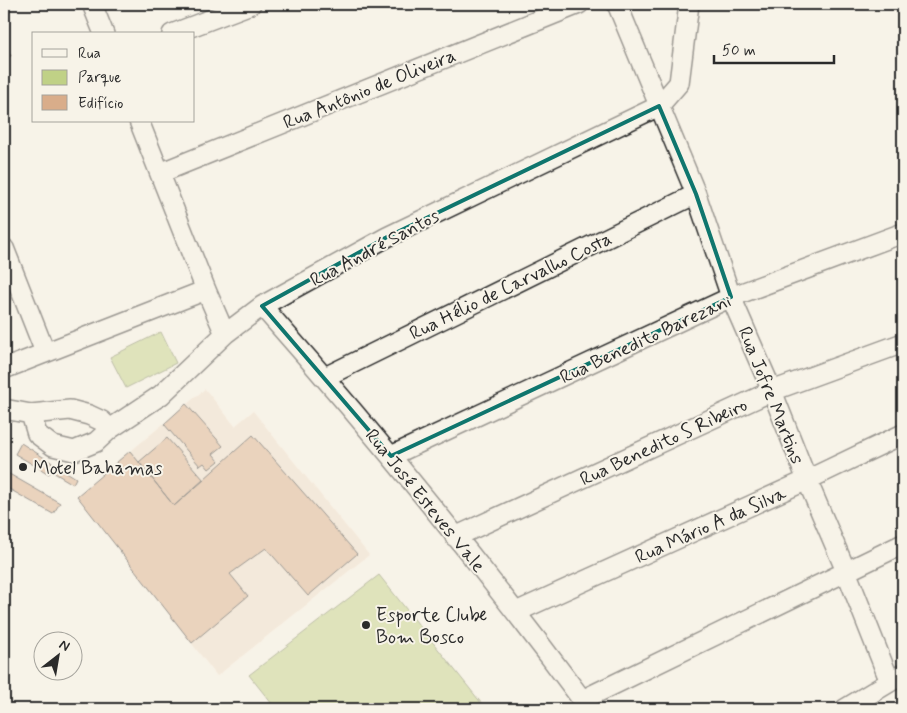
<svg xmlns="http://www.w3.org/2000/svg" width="907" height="713" font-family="Mynerve,sans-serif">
	<rect width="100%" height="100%" fill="#f7f3e8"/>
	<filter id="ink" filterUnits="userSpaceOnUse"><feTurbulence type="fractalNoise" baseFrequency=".02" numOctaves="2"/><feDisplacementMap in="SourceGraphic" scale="10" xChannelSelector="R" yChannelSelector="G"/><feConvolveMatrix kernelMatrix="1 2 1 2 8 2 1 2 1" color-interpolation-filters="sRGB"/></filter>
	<g filter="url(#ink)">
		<!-- built -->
		<path fill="#eedecc" d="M 205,389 L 235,426 L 253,411 L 369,555 L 217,676 L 77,496 Z"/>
		<!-- green -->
		<path fill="#c0d186" stroke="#767e58" d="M 161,332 L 176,363 L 126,388 L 110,357 Z
			M 379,575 L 486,709 L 276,709 L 249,675 Z"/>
		<!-- building -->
		<path fill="#d9ad8a" stroke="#2b2b2b" d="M 4,40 L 11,56 L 4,59 Z
			M 186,404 L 223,446 L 213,454 L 219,461 L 209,469 L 204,463 L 200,466 L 164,424 Z
			M 253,435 L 357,554 L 308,596 L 266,548 L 230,574 L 248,596 L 192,643 L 77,496 L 130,451 L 174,506 Z
			M 167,438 L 204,480 L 174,506 L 139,462 Z
			M 21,443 L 76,478 L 73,484 L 51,471 L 49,474 L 15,454 Z
			M 4,471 L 60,503 L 53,514 L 4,486 Z"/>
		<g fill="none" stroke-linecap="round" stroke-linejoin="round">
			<defs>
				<path id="street" d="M 92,4 L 104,34
					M 617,4 L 696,194 L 731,297 L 772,391 L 807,480 L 846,571 L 890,682
					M 172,34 L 251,4
					M 139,121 L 206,290 L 225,334
					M 160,173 L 579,4
					M 4,248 L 45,352
					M 262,306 C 377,436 486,570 589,709
					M 4,369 L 206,290
					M 325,377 L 696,194
					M 4,409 L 31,414 L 70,410 L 89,415 L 102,421 L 110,429
					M 31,414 L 37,434 L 53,446 L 74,451 L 96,442 L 110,429 L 161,395 L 225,334 L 262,306 L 387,237 L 659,106 L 679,83 L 689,4
					M 391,456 L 731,297 L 903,233
					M 455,537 L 772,391 L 903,343
					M 516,612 L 807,480 L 903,434
					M 582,700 L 903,544
					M 845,709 L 903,674"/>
			</defs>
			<!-- street casing -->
			<use href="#street" stroke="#2b2b2b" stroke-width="22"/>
			<!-- street -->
			<use href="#street" stroke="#f7f3e8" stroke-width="19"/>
		</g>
	</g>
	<!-- marked area -->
	<path d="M0 0H907V713H0ZM 659,106 L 696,194 L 731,297 L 391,456 L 262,306 L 387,237 Z" fill="#f7f3e8" fill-opacity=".55" fill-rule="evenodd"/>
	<path fill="none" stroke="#0f766e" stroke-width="4" stroke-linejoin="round" d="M 659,106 L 696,194 L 731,297 L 391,456 L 262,306 L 387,237 Z"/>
	<!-- markers -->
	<g fill="#2b2b2b" stroke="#f7f3e8" stroke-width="2">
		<circle cx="23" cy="467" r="5"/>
		<circle cx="366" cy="625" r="5"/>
	</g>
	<g text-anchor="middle" stroke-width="4" stroke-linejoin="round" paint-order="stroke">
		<!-- street labels -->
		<g font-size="19" fill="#2b2b2b" stroke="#f7f3e8">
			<text transform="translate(369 88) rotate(-22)" y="7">Rua Antônio de Oliveira</text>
			<text transform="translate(374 247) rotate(-28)" y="7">Rua André Santos</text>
			<text transform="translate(510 285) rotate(-26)" y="7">Rua Hélio de Carvalho Costa</text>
			<text transform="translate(645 338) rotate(-25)" y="7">Rua Benedito Barezani</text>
			<text transform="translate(772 395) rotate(68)" y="7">Rua Jofre Martins</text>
			<text transform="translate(663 441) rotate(-25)" y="7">Rua Benedito S Ribeiro</text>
			<text transform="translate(426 500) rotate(51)" y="7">Rua José Esteves Vale</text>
			<text transform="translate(710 524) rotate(-24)" y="7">Rua Mário A da Silva</text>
		</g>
		<!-- poi labels -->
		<g font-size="19" fill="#2b2b2b" stroke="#f7f3e8" text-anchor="start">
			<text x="33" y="474">Motel Bahamas</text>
			<text x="376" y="621">Esporte Clube<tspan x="376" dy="22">Bom Bosco</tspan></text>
		</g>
	</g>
	<!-- margin -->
	<rect width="907" height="713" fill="none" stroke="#f7f3e8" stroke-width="20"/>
	<rect x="10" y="10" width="887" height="693" fill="none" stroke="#2b2b2b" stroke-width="2" filter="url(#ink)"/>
	<!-- legend -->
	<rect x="32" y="32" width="162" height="90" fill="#f7f3e8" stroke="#a5a39c"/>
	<rect x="42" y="49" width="25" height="8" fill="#f7f3e8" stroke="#a5a39c"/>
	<text x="78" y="58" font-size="15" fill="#2b2b2b">Rua</text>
	<rect x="42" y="70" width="25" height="15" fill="#c0d186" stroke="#a5a39c"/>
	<text x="78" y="82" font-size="15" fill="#2b2b2b">Parque</text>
	<rect x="42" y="95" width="25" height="15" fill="#d9ad8a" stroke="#a5a39c"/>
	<text x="78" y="108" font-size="15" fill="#2b2b2b">Edifício</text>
	<!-- north arrow -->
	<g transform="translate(58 656) rotate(31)"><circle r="24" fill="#f7f3e8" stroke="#a5a39c"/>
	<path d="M0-4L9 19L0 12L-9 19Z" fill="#2b2b2b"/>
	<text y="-8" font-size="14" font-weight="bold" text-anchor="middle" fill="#2b2b2b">N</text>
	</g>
	<!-- scale -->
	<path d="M714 55v8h120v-8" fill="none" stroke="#2b2b2b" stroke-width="2.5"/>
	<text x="722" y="55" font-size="15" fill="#2b2b2b" stroke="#f7f3e8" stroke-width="4" paint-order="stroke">50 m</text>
</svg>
